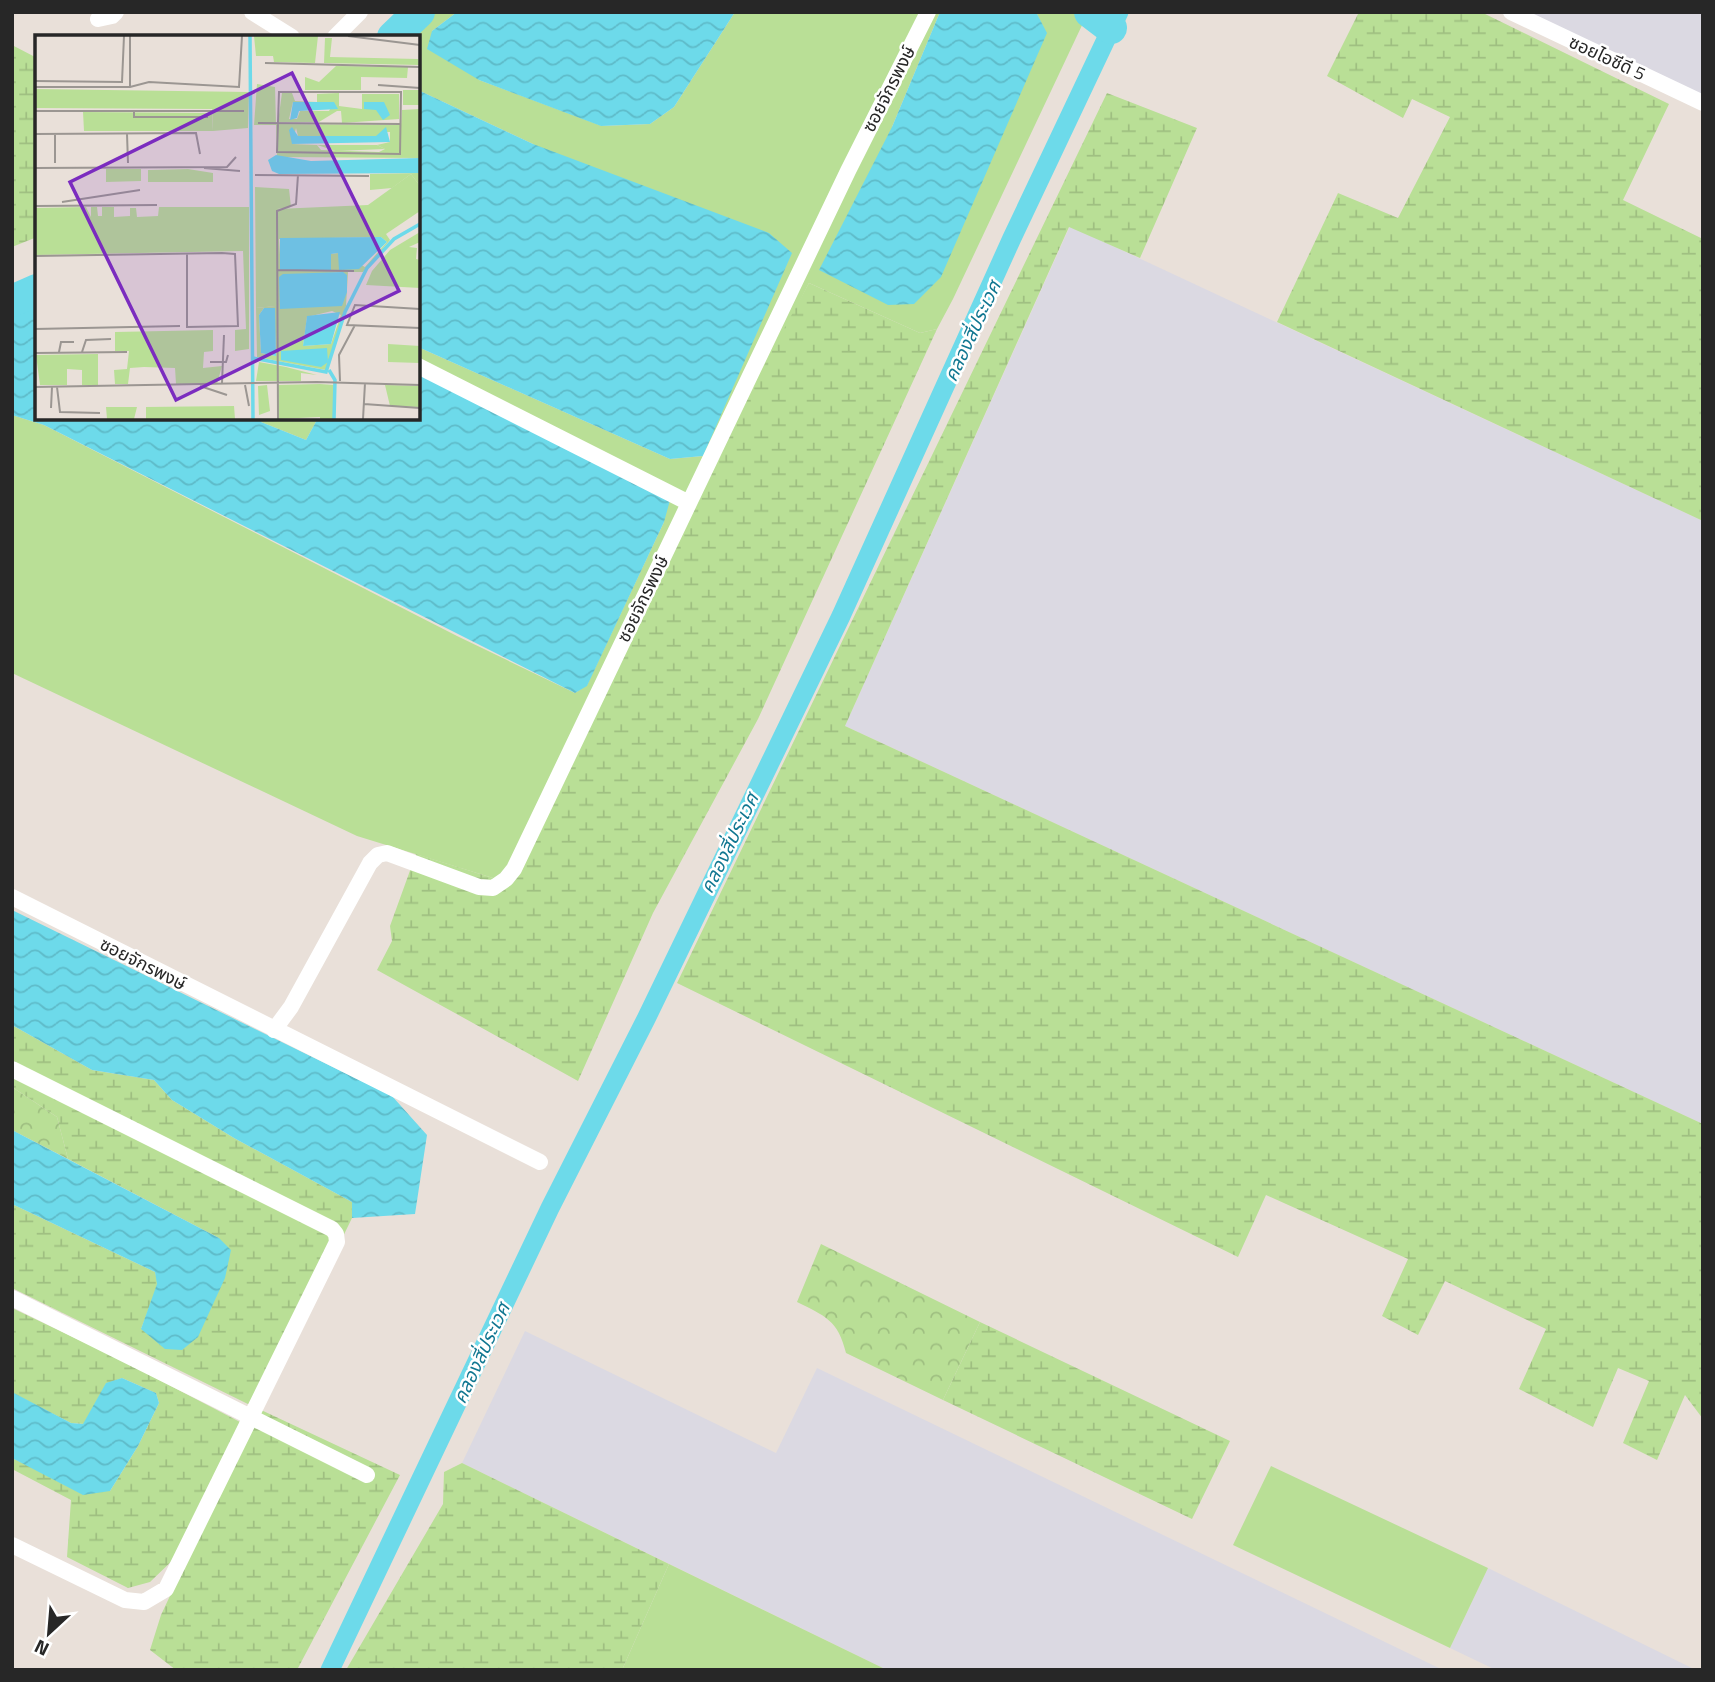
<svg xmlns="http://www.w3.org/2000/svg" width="1715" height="1682" font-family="'Titillium Web','Noto Sans Thai',sans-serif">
	<defs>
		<pattern id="forest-crowns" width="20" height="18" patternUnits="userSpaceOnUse" patternTransform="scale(1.75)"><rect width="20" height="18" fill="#b9df96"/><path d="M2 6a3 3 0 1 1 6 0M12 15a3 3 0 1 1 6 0" fill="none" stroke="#9fbf81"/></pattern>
		<pattern id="wetland-marsh" width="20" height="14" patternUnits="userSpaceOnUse" patternTransform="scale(1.75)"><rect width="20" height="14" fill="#b9df96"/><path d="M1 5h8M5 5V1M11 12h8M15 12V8" fill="none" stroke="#9fbf81"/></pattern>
		<pattern id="water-waves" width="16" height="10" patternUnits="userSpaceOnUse" patternTransform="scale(1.75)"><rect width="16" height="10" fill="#6ddaea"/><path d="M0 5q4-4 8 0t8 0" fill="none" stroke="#5ebbc9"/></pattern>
	</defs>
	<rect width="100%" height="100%" fill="#e9e0d9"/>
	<!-- industrial -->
	<path fill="#dbd9e2" d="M 1521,12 L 1703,12 L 1703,96 Z
		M 1070,226 L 1703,521 L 1703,1124 L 845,726 Z
		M 525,1331 L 776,1453 L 817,1368 L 1443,1670 L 887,1670 L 462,1463 Z
		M 1488,1568 L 1696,1670 L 1496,1670 L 1450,1648 Z"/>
	<!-- grass -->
	<path fill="#b9df96" d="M 427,12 L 457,12 L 432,31 L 479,80 L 602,126 L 650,124 L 674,107 L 735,12 L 940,12 L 892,127 L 1046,33 L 1036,12 L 1073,12 L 1084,21 L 953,299 L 937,329 L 920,333 L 809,283 L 506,882 L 357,836 L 12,673 L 12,415 L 44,425 L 457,636 L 575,693 L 587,685 L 664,522 L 418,369 L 418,347 L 670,459 L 703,456 L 533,144 L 418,90 L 418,37 L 404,37 Z
		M 262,418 L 318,418 L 306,440 L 261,422 Z
		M 1271,1466 L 1488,1568 L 1450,1648 L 1233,1545 Z
		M 669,1564 L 887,1670 L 622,1670 Z"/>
	<!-- forest -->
	<path fill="url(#forest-crowns)" d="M 12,1087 L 57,1117 L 68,1159 L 12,1130 Z
		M 821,1244 L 980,1322 L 943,1400 L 846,1353 C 838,1320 825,1316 797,1302 Z"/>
	<!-- wetland -->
	<path fill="url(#wetland-marsh)" d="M 1359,12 L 1481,12 L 1669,104 L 1623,200 L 1703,239 L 1703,521 L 1277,322 L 1338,193 L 1398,218 L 1450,117 L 1412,99 L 1403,118 L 1327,76 Z
		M 12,45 L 37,58 L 37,237 L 12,247 Z
		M 1107,93 L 1197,128 L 1140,258 L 1069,227 L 845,726 L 1703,1124 L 1703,1419 L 1685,1395 L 1657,1460 L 1623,1443 L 1649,1381 L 1618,1368 L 1593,1427 L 1519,1389 L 1546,1329 L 1445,1281 L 1418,1335 L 1382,1316 L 1408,1259 L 1266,1195 L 1238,1257 L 677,983 Z
		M 809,283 L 920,333 L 937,329 L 758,719 L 653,913 L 578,1081 L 377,970 L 392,941 L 390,926 L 416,854 L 506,882 L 689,503 Z
		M 12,1025 L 92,1070 L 154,1080 L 172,1100 L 234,1138 L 352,1202 L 352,1218 L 259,1409 L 400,1475 L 297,1670 L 176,1670 L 150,1650 L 161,1615 L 258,1409 L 12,1288 L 12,1204 L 155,1272 L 158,1284 L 141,1329 L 219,1238 L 68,1159 L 57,1117 L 12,1087 Z
		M 12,1308 L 115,1357 L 240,1422 L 176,1557 L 150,1582 L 128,1588 L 67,1557 L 71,1500 L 12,1469 L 12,1458 L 35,1469 L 110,1491 L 138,1446 L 159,1403 L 156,1393 L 122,1378 L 106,1384 L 84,1424 L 71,1423 L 16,1395 L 12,1392 Z
		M 980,1322 L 1230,1441 L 1192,1519 L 943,1400 Z
		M 462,1463 L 669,1564 L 622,1670 L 346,1670 L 443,1504 L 444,1472 Z"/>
	<!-- water -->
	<path fill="url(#water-waves)" d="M 457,12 L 735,12 L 674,107 L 650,124 L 601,126 L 479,80 L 427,49 L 432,31 Z
		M 940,12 L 1036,12 L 1047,33 L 941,277 L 914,304 L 888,305 L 819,270 L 892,127 Z
		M 418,90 L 533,144 L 769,233 L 792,253 L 703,456 L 670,459 L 418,347 Z
		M 37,307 L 37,418 L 262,418 L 261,422 L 306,440 L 318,418 L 418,418 L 418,369 L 672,493 L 664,522 L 587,686 L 575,693 L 44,425 L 12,415 L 12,315 Z
		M 12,910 L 392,1096 L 427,1135 L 415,1214 L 352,1218 L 352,1202 L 234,1138 L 172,1100 L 154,1080 L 92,1070 L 12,1025 Z
		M 12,1130 L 219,1238 L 231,1250 L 225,1278 L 198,1337 L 182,1350 L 165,1349 L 141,1329 L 157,1284 L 155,1272 L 12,1204 Z
		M 122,1378 L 156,1393 L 159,1403 L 138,1446 L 110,1491 L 83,1495 L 12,1458 L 12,1392 L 71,1423 L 83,1424 L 106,1383 Z"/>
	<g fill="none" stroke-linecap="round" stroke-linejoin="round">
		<!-- canal -->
		<path stroke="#6ddaea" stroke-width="19" d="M 330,1670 L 550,1208 L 646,1019 L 841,616 L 1012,238 L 1119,12"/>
		<!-- river -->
		<path stroke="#6ddaea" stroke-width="32" d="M 1090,12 L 1111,28
			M 393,37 L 419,12
			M 12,301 L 37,290"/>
		<!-- minor -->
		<path stroke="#fff" stroke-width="16" d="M 252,12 L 292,37
			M 1511,12 L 1703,103
			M 98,19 L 112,16 L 116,12
			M 335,37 L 360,12
			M 418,366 L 689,503
			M 12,897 L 540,1162
			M 274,1030 L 291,1007 L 370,863 L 378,855 L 387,853 L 479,887 L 493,888 L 506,879 L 514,869 L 848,171 L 928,12
			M 12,1069 L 332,1229 L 336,1234 L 337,1242 L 166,1589 L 144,1602 L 125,1600 L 12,1545
			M 12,1298 L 367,1475"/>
	</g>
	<g text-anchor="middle" stroke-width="5" stroke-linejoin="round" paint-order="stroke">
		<!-- street labels -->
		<g font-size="18" fill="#272727" stroke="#fff">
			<text transform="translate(1607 58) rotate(25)" y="6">ซอยไอซีดี 5</text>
			<text transform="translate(889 89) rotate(-63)" y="6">ซอยจักรพงษ์</text>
			<text transform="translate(643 599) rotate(-64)" y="6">ซอยจักรพงษ์</text>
			<text transform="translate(143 964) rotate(27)" y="6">ซอยจักรพงษ์</text>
		</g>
		<!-- water labels -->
		<g font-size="19" font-style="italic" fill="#117791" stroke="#fff">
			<text transform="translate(972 331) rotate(-65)" y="7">คลองสี่ประเวศ</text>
			<text transform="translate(729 843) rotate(-64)" y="7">คลองสี่ประเวศ</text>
			<text transform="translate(481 1353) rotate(-65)" y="7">คลองสี่ประเวศ</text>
		</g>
	</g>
	<!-- overview -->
	<g transform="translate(35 35)">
		<rect width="385" height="385" fill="#e9e0d9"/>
		<path d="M 368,55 L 385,55 L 385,70 L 368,70 ZM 48,77 L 177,78 L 178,96 L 49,96 ZM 71,134 L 106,134 L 106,146 L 71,147 ZM 376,139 L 385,151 L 385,176 L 351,199 L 355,205 L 328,237 L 313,237 L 311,271 L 291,335 L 222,322 L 221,273 L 240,271 L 242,174 L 333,170 ZM 346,202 L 352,207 L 330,232 L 303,218 L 296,219 L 296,235 L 246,235 L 244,204 ZM 308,237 L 307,271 L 286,271 L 244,242 ZM 240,273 L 240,296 L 241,321 L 226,318 L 224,280 L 229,273 ZM 297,276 L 306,280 L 296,309 L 268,311 L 272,282 ZM 285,349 L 285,382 L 243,384 L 242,350 Z" fill="#b9df96" fill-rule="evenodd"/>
		<path d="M 282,110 L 342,110 L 350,114 L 301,116 ZM 153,134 L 178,138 L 178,147 L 153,147 ZM 232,350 L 235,376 L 224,380 L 223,351 Z" fill="#b9df96"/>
		<path d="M 219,1 L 283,1 L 280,28 L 239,27 L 238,21 L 221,21 ZM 290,3 L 297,3 L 295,22 L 383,24 L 384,30 L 289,28 ZM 301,31 L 373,32 L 372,43 L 326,42 L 326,55 L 270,55 L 270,42 L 284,47 ZM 222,49 L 240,52 L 241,89 L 366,90 L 367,75 L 385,74 L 385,123 L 242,122 L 241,90 L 219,90 ZM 261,93 L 263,101 L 346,101 L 346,97 L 355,97 L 355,107 L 342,110 L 350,114 L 344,117 L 286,115 L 282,110 L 257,109 ZM 0,54 L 214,57 L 213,93 L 178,96 L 177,74 L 0,73 ZM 247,58 L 257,58 L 260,66 L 282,67 L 282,59 L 304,58 L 304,71 L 327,74 L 327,59 L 364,59 L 364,84 L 307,88 L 306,76 L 302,76 L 284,87 L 243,87 ZM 258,67 L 285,68 L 299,67 L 294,76 L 265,76 L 262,84 L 254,84 ZM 153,134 L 153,147 L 113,147 L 113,135 ZM 385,138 L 385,151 L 376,139 L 357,153 L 335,155 L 335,139 ZM 220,152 L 254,154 L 256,172 L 242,174 L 241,271 L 221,273 ZM 51,172 L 56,182 L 56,172 L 62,172 L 63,181 L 67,181 L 67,172 L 79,172 L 79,182 L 95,181 L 95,173 L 101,173 L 102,182 L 123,181 L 124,172 L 214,172 L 214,314 L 200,316 L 200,295 L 211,294 L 208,216 L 0,220 L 0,173 ZM 385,197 L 385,207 L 374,212 L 382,213 L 381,224 L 385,225 L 385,253 L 331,250 L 337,236 L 355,215 ZM 178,295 L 178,316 L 169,317 L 168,333 L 187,331 L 182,349 L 141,349 L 140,333 L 109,332 L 95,333 L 93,349 L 80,349 L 79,335 L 92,334 L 94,316 L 80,316 L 80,297 ZM 353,309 L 385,311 L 385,328 L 353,327 ZM 63,319 L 63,350 L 47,350 L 47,335 L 32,334 L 32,350 L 5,350 L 1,320 ZM 224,327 L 251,332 L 282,340 L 266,338 L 266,346 L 221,346 ZM 285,349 L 299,350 L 298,384 L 285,384 ZM 350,350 L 385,351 L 385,384 L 384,372 L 355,371 ZM 199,371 L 200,384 L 111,384 L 111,372 ZM 71,372 L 102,372 L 99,384 L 72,384 Z" fill="#b9df96" fill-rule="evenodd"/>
		<path d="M 258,67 L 299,67 L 303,74 L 264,76 L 262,83 L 255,85 ZM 329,67 L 349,67 L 355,80 L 348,85 L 341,75 L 329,74 ZM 257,92 L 263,101 L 341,101 L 351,92 L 355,107 L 257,109 L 254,95 ZM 241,120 L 276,126 L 385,123 L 385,138 L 244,139 L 237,136 L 233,125 ZM 346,202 L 352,207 L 324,234 L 304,235 L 303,218 L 296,219 L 296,235 L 245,235 L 245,203 ZM 308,237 L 312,240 L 312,257 L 307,271 L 245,274 L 244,242 L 248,239 ZM 229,273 L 240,273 L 241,321 L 226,318 L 224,280 ZM 305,277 L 296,309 L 268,311 L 272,281 ZM 292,313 L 293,327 L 286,332 L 246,325 L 246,316 Z" fill="#6ddaea"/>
		<path fill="none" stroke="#6ddaea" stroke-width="3.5" d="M 215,1 L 218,384M 218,323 L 291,337 L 310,277 L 332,233 L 359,204 L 385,189M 294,335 L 300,345 L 299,384"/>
		<path fill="none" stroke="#9b9692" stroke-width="2" d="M 95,1 L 95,52M 313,1 L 385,10M 230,28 L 385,32M 0,46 L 87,47 L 89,1M 343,50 L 385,53M 0,52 L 95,52 L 114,47 L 204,52 L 207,1M 244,57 L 366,57 L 365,119 L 242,117 ZM 0,76 L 209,76M 99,77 L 99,82 L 173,82M 223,88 L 366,89M 0,99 L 161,98 L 165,119M 20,99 L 20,128M 92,99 L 93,128M 0,133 L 192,132 L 201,122M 169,133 L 205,136M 220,140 L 334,141M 27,167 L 105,155M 0,171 L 122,170M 0,221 L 187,218 L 200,219 L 203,291 L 152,292 L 152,219M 243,235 L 319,236M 385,274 L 320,270 L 312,290 L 385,293M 0,294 L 145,291M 24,317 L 26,307 L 39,307M 47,317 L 51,305 L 76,304M 0,318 L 92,317M 175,327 L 191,327 L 193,320M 305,346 L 304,320 L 320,290M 187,348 L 189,300M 210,350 L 214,371M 165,351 L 192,360M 0,352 L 282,347 L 385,350M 22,352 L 25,377 L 65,378M 329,369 L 385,373M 16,373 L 17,352M 243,384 L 242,176 L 261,169 L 263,140M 328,384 L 330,348"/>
		<path fill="#7b2cbf" fill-opacity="0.15" stroke="#7b2cbf" stroke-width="3.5" d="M 257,38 L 364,256 L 141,365 L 35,147 Z"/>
		<rect width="385" height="385" fill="none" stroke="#272727" stroke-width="3.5"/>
	</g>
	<!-- border -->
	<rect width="1715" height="1682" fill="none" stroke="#272727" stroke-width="28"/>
	<!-- north arrow -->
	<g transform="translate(49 1633) rotate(206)" stroke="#ffffff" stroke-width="5" paint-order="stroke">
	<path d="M0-5L12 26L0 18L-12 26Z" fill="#272727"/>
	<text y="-10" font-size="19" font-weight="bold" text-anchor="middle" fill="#272727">N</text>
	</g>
</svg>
